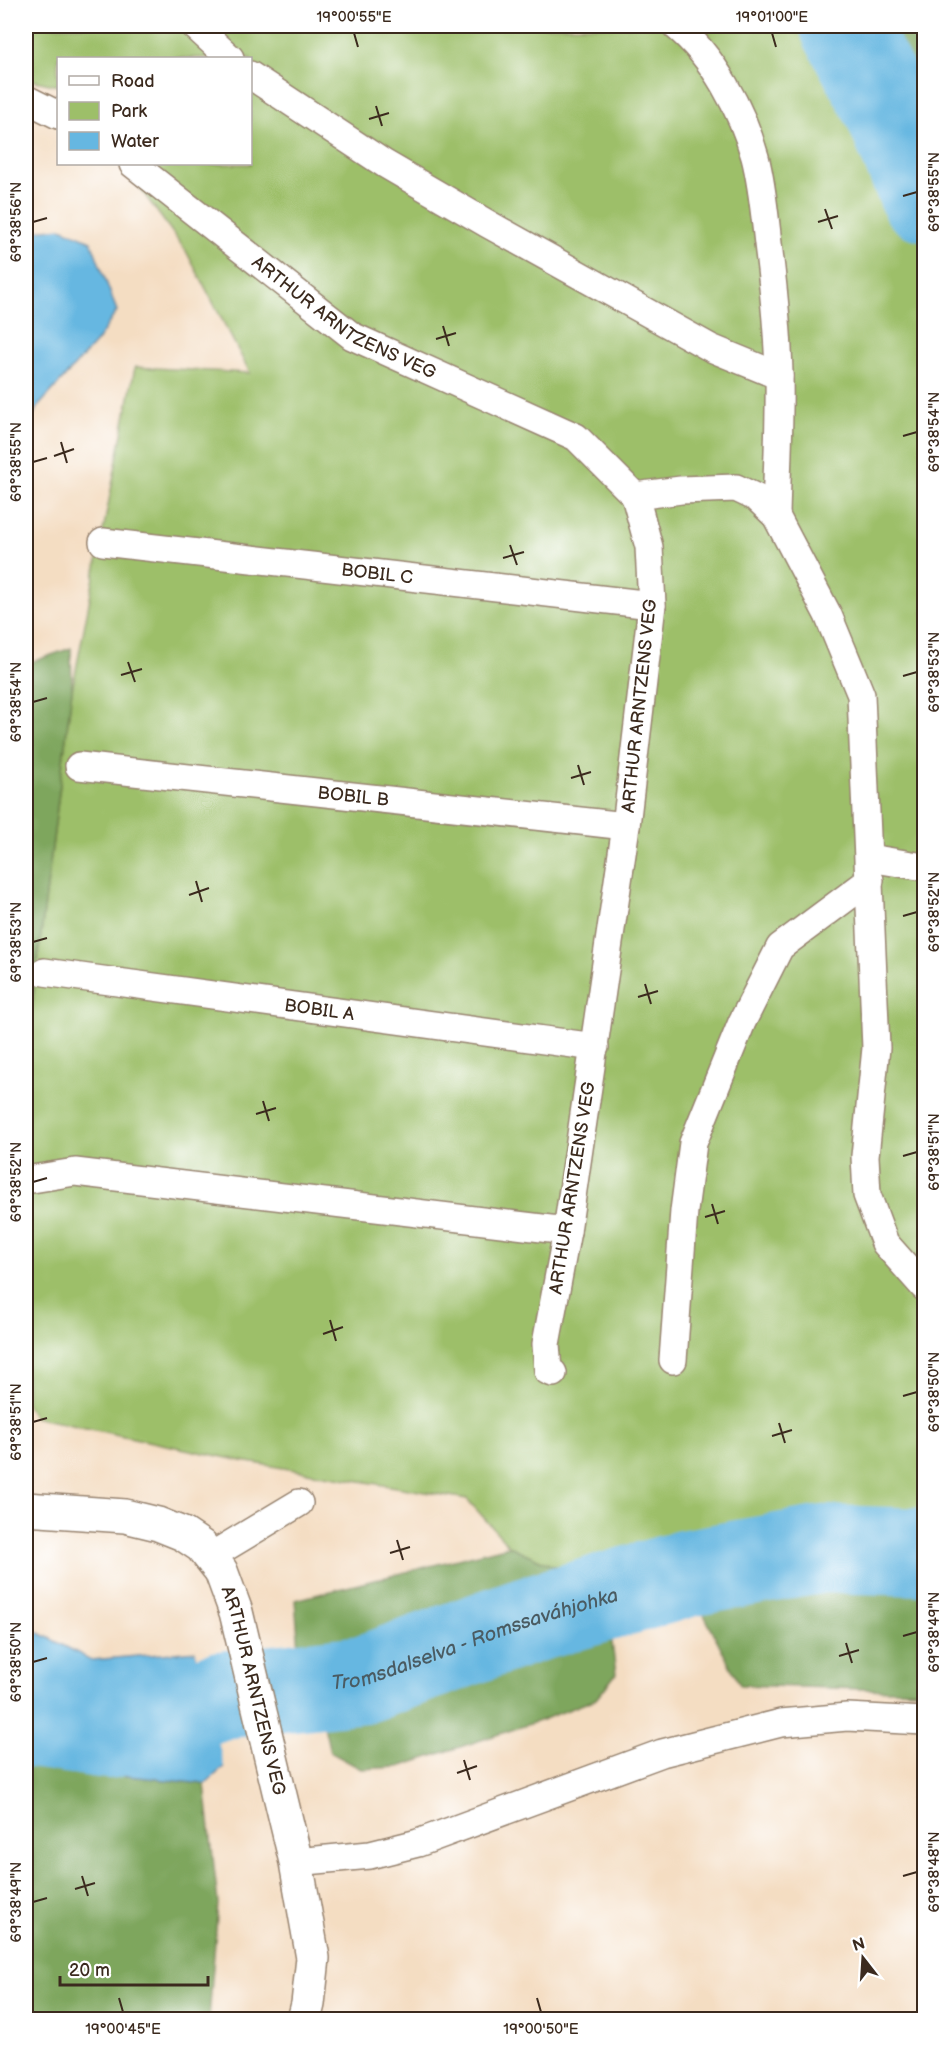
<svg xmlns="http://www.w3.org/2000/svg" width="950" height="2045" font-family="'Balsamiq Sans',sans-serif">
	<rect width="100%" height="100%" fill="#fff"/>
	<filter id="ink" filterUnits="userSpaceOnUse"><feTurbulence type="fractalNoise" baseFrequency=".0167" numOctaves="2"/><feDisplacementMap in="SourceGraphic" scale="12" xChannelSelector="R" yChannelSelector="G"/><feConvolveMatrix kernelMatrix="1 2 1 2 8 2 1 2 1" color-interpolation-filters="sRGB"/></filter>
	<filter id="wash" filterUnits="userSpaceOnUse"><feTurbulence type="fractalNoise" baseFrequency=".008" numOctaves="4" result="noise"/><feDisplacementMap in="SourceGraphic" scale="24" xChannelSelector="R" yChannelSelector="G"/><feGaussianBlur stdDeviation="1.35" result="paint"/><feColorMatrix in="noise" values="0 0 0 0 0 0 0 0 0 0 0 0 0 0 0 0 0 1.4 0 .05"/><feComposite in="paint" operator="in"/></filter>
	<g filter="url(#wash)">
		<rect width="100%" height="100%" fill="#f4ddc2"/>
		<!-- green -->
		<path fill="#9dbf69" stroke="#6c7444" stroke-width="1.5" d="M 26,26 L 822,26 L 834,62 L 862,112 L 911,216 L 924,252 L 924,1519 L 907,1513 L 801,1516 L 723,1523 L 603,1572 L 553,1566 L 509,1546 L 467,1499 L 242,1461 L 34,1417 L 26,1404 L 26,1052 L 72,690 L 135,367 L 250,373 L 186,251 L 122,164 L 250,164 L 250,58 L 58,58 L 58,86 L 26,79 Z"/>
		<!-- forest -->
		<path fill="#7ea65d" stroke="#5c683e" stroke-width="1.5" d="M 879,26 L 924,26 L 924,142 L 899,90 Z
			M 71,648 L 72,690 L 26,1052 L 26,664 Z
			M 509,1546 L 553,1566 L 603,1572 L 616,1674 L 596,1699 L 542,1720 L 399,1767 L 361,1769 L 330,1752 L 323,1722 L 299,1649 L 295,1600 Z
			M 831,1582 L 917,1593 L 924,1596 L 924,1691 L 740,1685 L 696,1599 Z
			M 26,1745 L 91,1772 L 205,1784 L 218,1903 L 209,2019 L 26,2019 Z"/>
		<!-- water -->
		<path fill="#66b7e1" stroke="#507080" stroke-width="1.5" d="M 61,228 L 91,241 L 117,311 L 97,341 L 36,409 L 26,436 L 26,232 Z
			M 26,1626 L 91,1660 L 196,1651 L 225,1766 L 205,1784 L 91,1772 L 26,1745 Z"/>
		<!-- pier -->
		<path fill="#f4ddc2" d="M 195,1648 L 199,1650 L 227,1766 L 225,1770 Z"/>
		<g fill="none" stroke-linecap="round" stroke-linejoin="round">
			<!-- river -->
			<g stroke="#66b7e1" stroke-width="88">
				<path d="M 844,26 L 887,107 L 924,197"/>
				<path id="s1" d="M 26,1723 L 108,1735 L 222,1695 L 364,1679 L 528,1620 L 688,1573 L 824,1549 L 924,1552"/>
			</g>
		</g>
	</g>
	<g filter="url(#ink)">
		<g fill="none" stroke-linecap="round" stroke-linejoin="round">
			<defs>
				<g id="service">
					<path d="M 195,26 L 230,58"/>
					<path d="M 676,26 C 713,56 742,110 755,157 C 763,188 765,220 769,252 C 774,293 778,333 779,374 C 780,421 777,469 776,516"/>
					<path d="M 250,75 L 385,164 L 488,224 L 711,348 L 779,376"/>
					<path d="M 26,99 L 58,115"/>
					<path id="s2" d="M 133,164 L 352,336 L 576,437 L 635,496 L 649,547 L 652,605 L 626,826 L 567,1231 L 546,1344 L 548,1371 L 553,1373"/>
					<path d="M 635,496 L 681,490 L 736,488 L 757,498 L 776,516 L 828,615 L 861,695 L 876,1048 L 865,1156 L 867,1195 L 885,1243 L 924,1287"/>
					<path id="s3" d="M 103,542 L 652,605"/>
					<path id="s4" d="M 79,766 L 626,826"/>
					<path d="M 869,858 L 924,867"/>
					<path id="s5" d="M 44,972 L 595,1047"/>
					<path d="M 26,1180 L 75,1172 L 567,1231"/>
					<path d="M 673,1360 L 684,1211 L 693,1143 L 742,1022 L 780,947 L 870,880"/>
					<path d="M 211,1556 L 299,1503"/>
					<path d="M 296,1862 L 370,1855 L 418,1843 L 662,1753 L 781,1723 L 847,1717 L 924,1721"/>
				</g>
				<g id="minor">
					<path id="s6" d="M 26,1509 L 125,1516 L 158,1524 L 183,1534 L 201,1546 L 221,1571 L 236,1612 L 296,1862 L 313,1958 L 308,2004 L 304,2020"/>
				</g>
			</defs>
			<!-- service casing -->
			<use href="#service" stroke="#988470" stroke-width="30"/>
			<!-- minor casing -->
			<use href="#minor" stroke="#988470" stroke-width="36"/>
			<!-- service -->
			<use href="#service" stroke="#fff" stroke-width="27"/>
			<!-- minor -->
			<use href="#minor" stroke="#fff" stroke-width="33"/>
		</g>
	</g>
	<!-- ticks -->
	<path fill="none" stroke="#3b2a1e" stroke-width="2" d="M 354,33 L 358,47M 772,33 L 776,47M 376,106 L 382,126M 369,119 L 389,113M 903,196 L 917,192M 825,209 L 832,229M 33,222 L 47,218M 818,222 L 838,216M 443,326 L 449,346M 436,339 L 456,333M 903,436 L 917,432M 61,442 L 67,463M 54,456 L 74,449M 33,462 L 47,458M 510,545 L 517,565M 503,558 L 524,552M 128,662 L 135,682M 121,675 L 142,669M 903,676 L 917,672M 33,702 L 47,698M 578,765 L 584,785M 571,778 L 591,772M 196,881 L 202,902M 189,895 L 209,888M 903,916 L 917,912M 33,942 L 47,938M 645,984 L 651,1004M 638,997 L 658,991M 263,1101 L 269,1121M 256,1114 L 276,1108M 903,1156 L 917,1152M 33,1182 L 47,1178M 712,1204 L 718,1224M 705,1217 L 725,1211M 330,1320 L 336,1341M 323,1334 L 343,1327M 903,1396 L 917,1392M 33,1422 L 47,1418M 779,1423 L 785,1443M 772,1436 L 792,1430M 397,1540 L 403,1560M 390,1553 L 410,1547M 903,1636 L 917,1632M 846,1643 L 852,1663M 839,1656 L 859,1650M 33,1662 L 47,1658M 464,1760 L 470,1780M 457,1773 L 477,1766M 82,1876 L 88,1896M 903,1876 L 917,1872M 75,1889 L 95,1883M 33,1902 L 47,1898M 119,1998 L 123,2012M 537,1998 L 541,2012"/>
	<g text-anchor="middle" stroke-width="6" stroke-linejoin="round" paint-order="stroke">
		<!-- street labels -->
		<g font-size="18" fill="#3b2a1e" stroke="#fff">
			<text dy="6" stroke="none"><textPath href="#s2" startOffset="262">ARTHUR ARNTZENS VEG</textPath></text>
			<text dy="6" stroke="none"><textPath href="#s3" startOffset="276">BOBIL C</textPath></text>
			<text transform="translate(639 706) rotate(-84)" y="6">ARTHUR ARNTZENS VEG</text>
			<text dy="6" stroke="none"><textPath href="#s4" startOffset="276">BOBIL B</textPath></text>
			<text dy="6" stroke="none"><textPath href="#s5" startOffset="278">BOBIL A</textPath></text>
			<text transform="translate(572 1188) rotate(-81)" y="6">ARTHUR ARNTZENS VEG</text>
			<text dy="6" stroke="none"><textPath href="#s6" startOffset="338">ARTHUR ARNTZENS VEG</textPath></text>
		</g>
		<!-- water labels -->
		<g font-size="20" font-style="italic" fill="#4a5b62" stroke="#fff">
			<text dy="7" stroke="none"><textPath href="#s1" startOffset="464">Tromsdalselva - Romssaváhjohka</textPath></text>
		</g>
	</g>
	<!-- margin -->
	<rect width="950" height="2045" fill="none" stroke="#fff" stroke-width="66"/>
	<!-- legend -->
	<rect x="57" y="57" width="195" height="108" fill="#ffffff" stroke="#b1aaa5" stroke-width="1.5"/>
	<rect x="69" y="76" width="30" height="9" fill="#ffffff" stroke="#b1aaa5" stroke-width="1.5"/>
	<text x="111" y="87" font-size="18" fill="#3b2a1e">Road</text>
	<rect x="69" y="102" width="30" height="18" fill="#9dbf69" stroke="#b1aaa5" stroke-width="1.5"/>
	<text x="111" y="117" font-size="18" fill="#3b2a1e">Park</text>
	<rect x="69" y="132" width="30" height="18" fill="#66b7e1" stroke="#b1aaa5" stroke-width="1.5"/>
	<text x="111" y="147" font-size="18" fill="#3b2a1e">Water</text>
	<!-- north arrow -->
	<g transform="translate(863 1958) rotate(343)" stroke="#ffffff" stroke-width="4.5" paint-order="stroke">
	<path d="M0-4.5L10 22L0 15L-10 22Z" fill="#3b2a1e"/>
	<text y="-9" font-size="16" font-weight="bold" text-anchor="middle" fill="#3b2a1e">N</text>
	</g>
	<!-- scale -->
	<path d="M60 1976v9h148v-9" fill="none" stroke="#3b2a1e" stroke-width="3"/>
	<text x="69" y="1976" font-size="18" fill="#3b2a1e" stroke="#ffffff" stroke-width="4.5" paint-order="stroke">20 m</text>
	<rect x="33" y="33" width="884" height="1979" fill="none" stroke="#3b2a1e" stroke-width="2"/>
	<g font-size="15" text-anchor="middle" fill="#3b2a1e">
		<text x="354" y="22">19°00'55"E</text>
		<text x="772" y="22">19°01'00"E</text>
		<text transform="translate(934 192) rotate(-90)" y="5">69°38'55"N</text>
		<text transform="translate(16 222) rotate(-90)" y="5">69°38'56"N</text>
		<text transform="translate(934 432) rotate(-90)" y="5">69°38'54"N</text>
		<text transform="translate(16 462) rotate(-90)" y="5">69°38'55"N</text>
		<text transform="translate(934 672) rotate(-90)" y="5">69°38'53"N</text>
		<text transform="translate(16 702) rotate(-90)" y="5">69°38'54"N</text>
		<text transform="translate(934 912) rotate(-90)" y="5">69°38'52"N</text>
		<text transform="translate(16 942) rotate(-90)" y="5">69°38'53"N</text>
		<text transform="translate(934 1152) rotate(-90)" y="5">69°38'51"N</text>
		<text transform="translate(16 1182) rotate(-90)" y="5">69°38'52"N</text>
		<text transform="translate(934 1392) rotate(-90)" y="5">69°38'50"N</text>
		<text transform="translate(16 1422) rotate(-90)" y="5">69°38'51"N</text>
		<text transform="translate(934 1632) rotate(-90)" y="5">69°38'49"N</text>
		<text transform="translate(16 1662) rotate(-90)" y="5">69°38'50"N</text>
		<text transform="translate(934 1872) rotate(-90)" y="5">69°38'48"N</text>
		<text transform="translate(16 1902) rotate(-90)" y="5">69°38'49"N</text>
		<text x="123" y="2034">19°00'45"E</text>
		<text x="541" y="2034">19°00'50"E</text>
	</g>
</svg>
